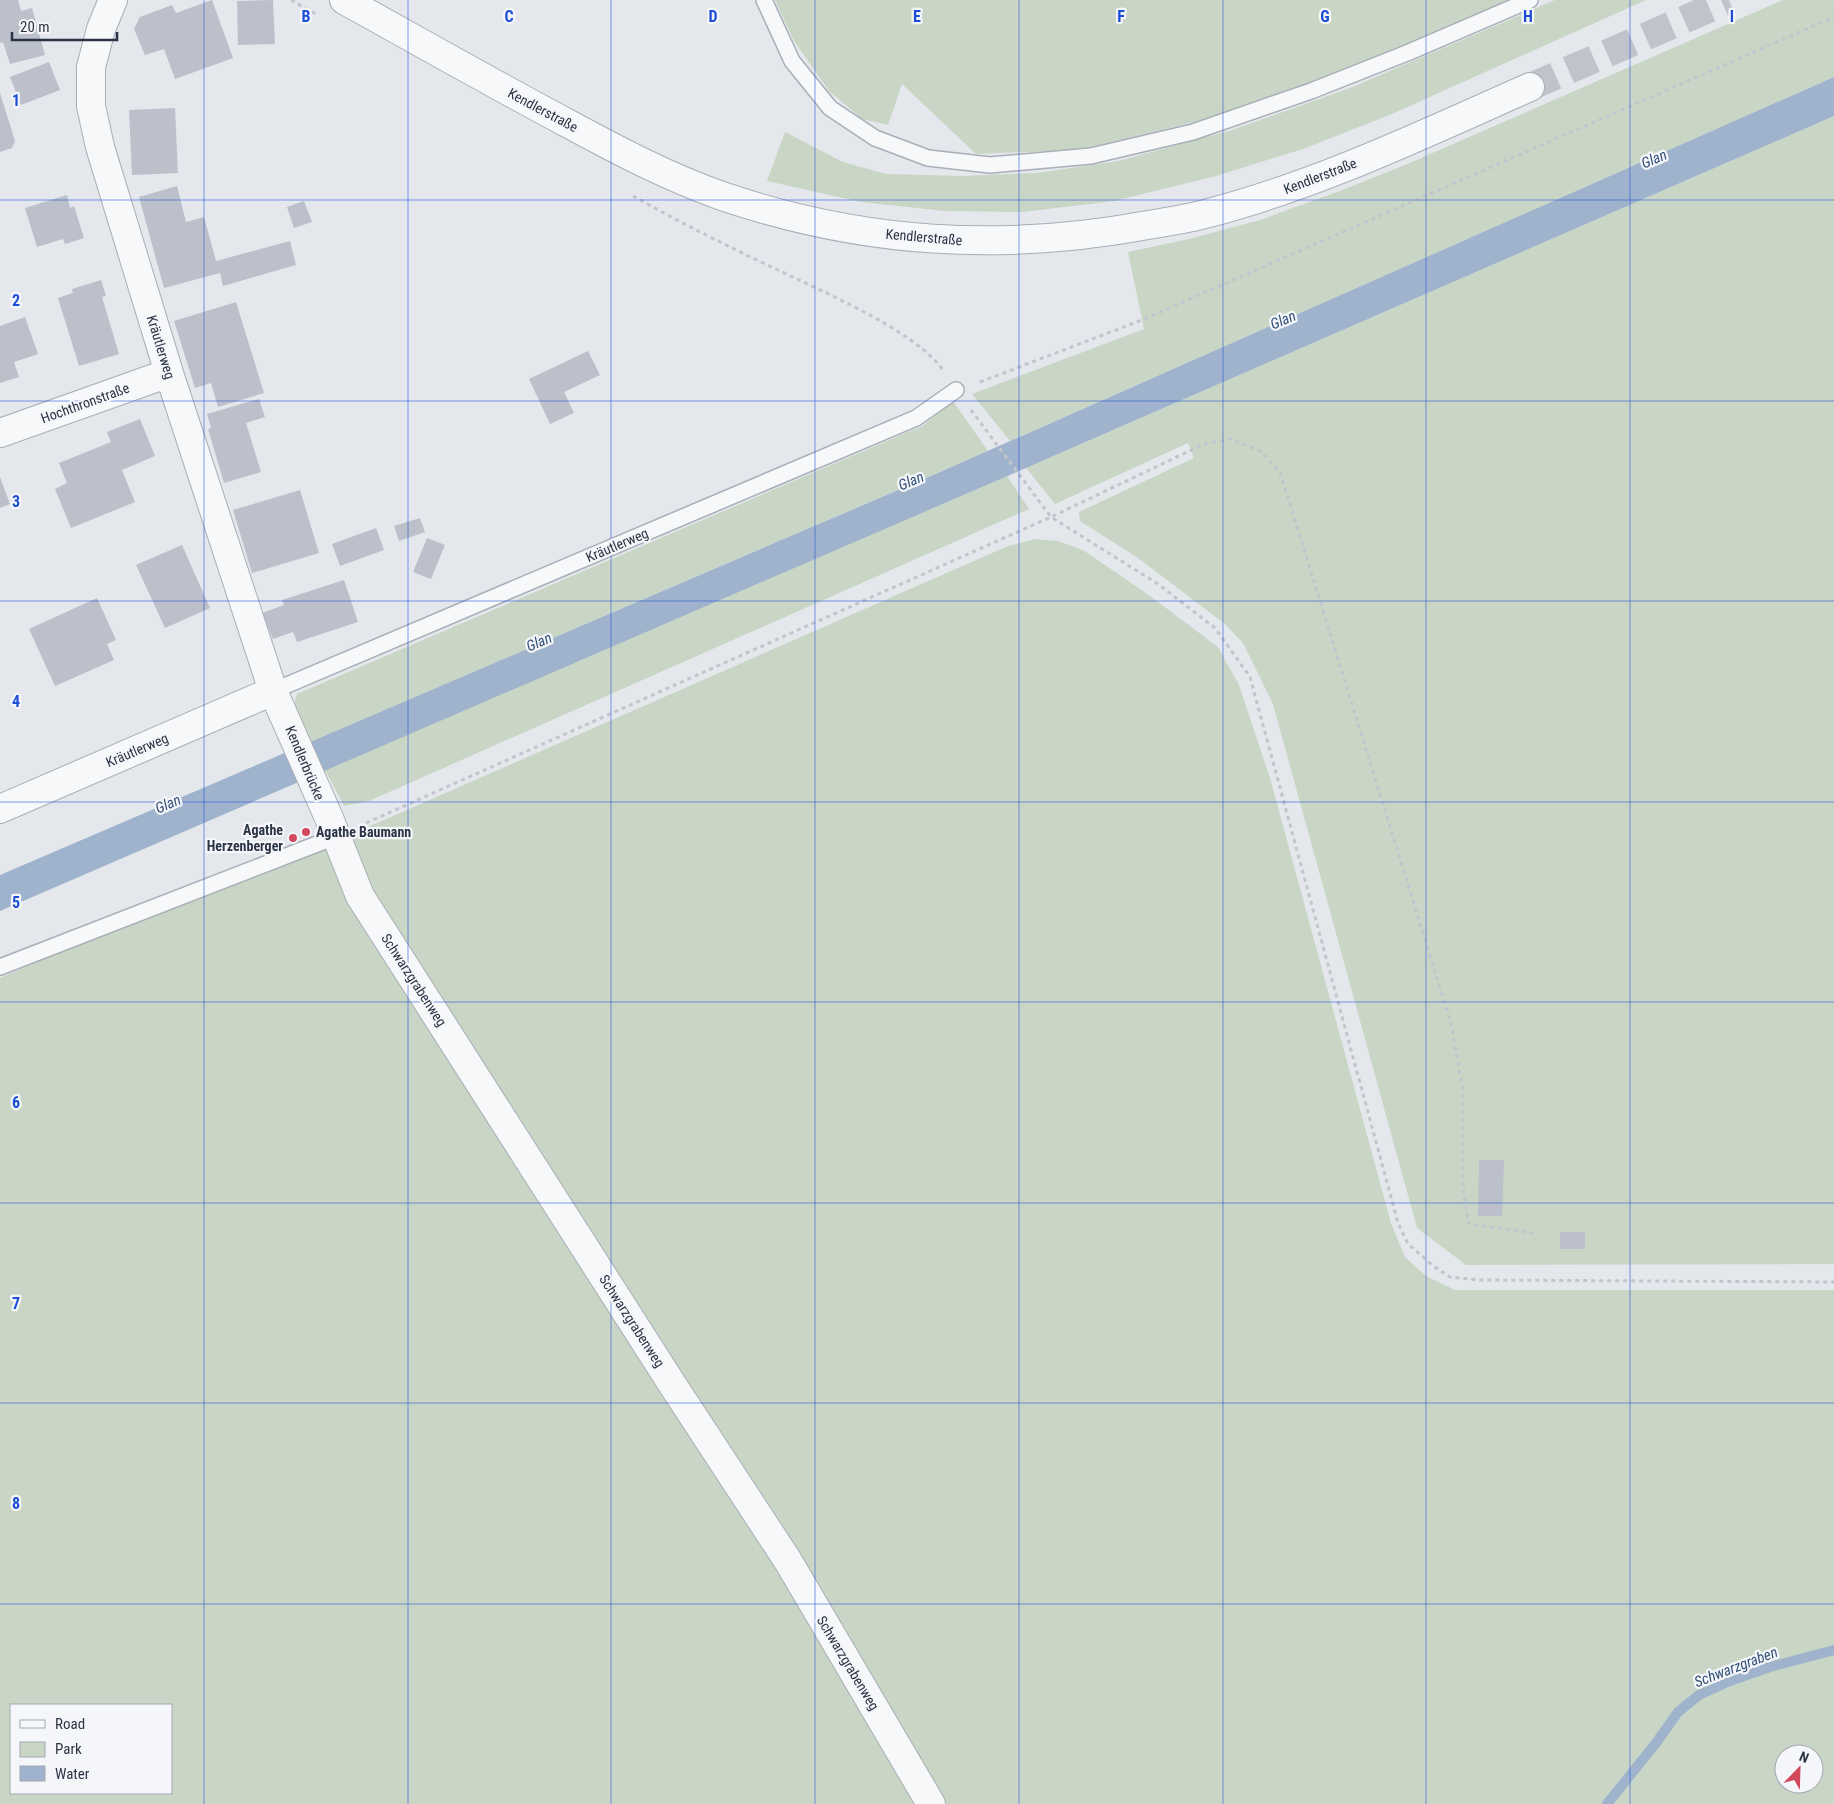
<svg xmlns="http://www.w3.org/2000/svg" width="1834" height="1804" font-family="'Roboto Condensed',sans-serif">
	<rect width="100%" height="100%" fill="#e4e7ec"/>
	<!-- green -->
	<path fill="#c9d6c5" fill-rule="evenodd" d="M 775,0 L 1509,0 L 1362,64 L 1239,111 L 1079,150 L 976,154 L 902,84 L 888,125 L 862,119 L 829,91 L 794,41 Z
		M 1555,0 L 1646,0 L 1392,114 L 1303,149 L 1216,176 L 1114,201 L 1023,212 L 945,211 L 861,202 L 767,181 L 785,132 L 843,162 L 886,174 L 964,176 L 1037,173 L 1118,161 L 1232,130 L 1350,88 Z
		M 1783,0 L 1834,0 L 1834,77 L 1010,441 L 972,394 L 1144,329 L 1128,252 L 1193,238 L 1260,220 L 1337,192 L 1405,165 Z
		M 1834,116 L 1834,1264 L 1466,1265 L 1417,1228 L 1273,704 L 1243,643 L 1225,624 L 1138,558 L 1080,521 L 1079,512 L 1194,458 L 1188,443 L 1055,504 L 1026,468 Z
		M 953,401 L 988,451 L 311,742 L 294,705 L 297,694 L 922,426 Z
		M 1007,476 L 1029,509 L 369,801 L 344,806 L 325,770 Z
		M 1035,539 L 1058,541 L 1083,550 L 1146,593 L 1218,647 L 1239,685 L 1270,778 L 1391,1223 L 1405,1257 L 1426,1276 L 1455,1290 L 1834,1290 L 1834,1804 L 0,1804 L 0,978 L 83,942 L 384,820 L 1008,546 ZM 11,1705 L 171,1705 L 171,1793 L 11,1793 ZM 1784,1754 L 1814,1754 L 1814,1784 L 1784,1784 Z"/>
	<!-- water -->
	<path fill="#9fb4cc" d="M 1834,77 L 1834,116 L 1026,468 L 0,911 L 0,875 L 940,472 Z"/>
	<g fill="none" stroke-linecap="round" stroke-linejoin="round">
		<!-- stream -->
		<path stroke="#9fb4cc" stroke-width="10" d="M 1607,1804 L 1656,1743 L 1678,1712 L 1699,1695 L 1730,1681 L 1770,1667 L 1834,1650"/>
	</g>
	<!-- building -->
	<path fill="#bbc0ca" d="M 0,0 L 18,0 L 21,11 L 32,8 L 45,55 L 10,64 L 3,42 L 0,43 Z
		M 212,0 L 233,58 L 175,79 L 164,49 L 145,55 L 134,29 L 140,17 L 172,5 L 176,13 Z
		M 273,0 L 275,44 L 238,45 L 237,1 Z
		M 49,62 L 60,90 L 21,105 L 10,77 Z
		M 0,93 L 15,141 L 12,148 L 0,152 Z
		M 175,108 L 178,173 L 132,175 L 129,110 Z
		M 177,186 L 186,222 L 204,217 L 216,261 L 290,241 L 296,265 L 223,286 L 220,273 L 164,288 L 139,197 Z
		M 67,195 L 70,208 L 74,206 L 84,238 L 65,244 L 63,239 L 37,247 L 25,208 Z
		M 304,201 L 312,222 L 294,228 L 287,207 Z
		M 101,280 L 106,296 L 102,297 L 119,354 L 79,366 L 58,298 L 73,293 L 72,289 Z
		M 236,302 L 264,393 L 218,407 L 211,383 L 195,388 L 174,321 Z
		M 25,317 L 38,354 L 14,362 L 19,377 L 0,383 L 0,326 Z
		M 588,351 L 600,375 L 564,392 L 574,413 L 550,424 L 529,379 Z
		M 259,399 L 265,417 L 246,423 L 261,472 L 224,483 L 208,429 L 211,428 L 207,414 Z
		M 140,419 L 155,456 L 122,470 L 135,502 L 71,528 L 55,489 L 67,483 L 59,463 L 111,442 L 107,432 Z
		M 0,477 L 10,504 L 0,508 Z
		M 300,490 L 319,553 L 252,573 L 233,510 Z
		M 420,518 L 425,532 L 399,541 L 394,526 Z
		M 376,528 L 384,550 L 340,566 L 332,544 Z
		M 427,538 L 445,545 L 431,579 L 413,572 Z
		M 182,545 L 210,608 L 165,628 L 136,565 Z
		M 344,580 L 358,622 L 297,642 L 293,632 L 273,639 L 262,613 L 284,605 L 282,600 Z
		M 97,598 L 116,640 L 107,644 L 114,660 L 55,686 L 29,629 Z
		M 1479,1160 L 1504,1160 L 1502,1216 L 1478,1216 Z
		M 1560,1232 L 1585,1232 L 1585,1249 L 1560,1249 Z"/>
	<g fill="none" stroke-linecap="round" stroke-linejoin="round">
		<!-- tertiary-tunnel -->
		<path stroke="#bfc3cb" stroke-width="28" stroke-dasharray="28 14" stroke-linecap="butt" d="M 1530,87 L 1729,0"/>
		<defs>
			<path id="service" d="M 764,0 L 792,61 L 830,108 L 875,138 L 928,158 L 990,165 L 1091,156 L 1193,132 L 1311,91 L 1407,53 L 1530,0
				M 273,691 L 916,418 L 956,390
				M 0,967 L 335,837"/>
			<path id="minor" d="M 113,0 L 101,29 L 91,67 L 91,106 L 100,147 L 169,373 L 273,691 L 329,818 L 360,896 L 672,1384 L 788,1561 L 931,1804
				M 0,433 L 169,373
				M 0,809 L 273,691"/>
			<path id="tertiary" d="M 344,0 C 418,41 492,83 567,123 C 617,150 668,177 722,196 C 863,244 1002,252 1148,225 C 1167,222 1186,219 1205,214 C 1318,185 1424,134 1530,87"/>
		</defs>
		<!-- service casing -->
		<use href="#service" stroke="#a9aeb7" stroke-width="18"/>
		<!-- minor casing -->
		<use href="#minor" stroke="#a9aeb7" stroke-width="30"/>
		<!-- tertiary casing -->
		<use href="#tertiary" stroke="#a9aeb7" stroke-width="30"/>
		<!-- path -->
		<path stroke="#c2c5cb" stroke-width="3" stroke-dasharray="4 4" stroke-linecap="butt" d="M 291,0 L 316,14
			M 633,196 C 681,223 729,247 778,270 C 823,292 914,330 943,370
			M 980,382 L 1142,320 L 1834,17
			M 971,410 L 1051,517 L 1158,584 L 1215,628 L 1250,677 L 1398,1223 L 1408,1244 L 1432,1265 L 1450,1277 L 1480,1280 L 1834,1282
			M 366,823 L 1051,517 L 1204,444 L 1231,439 L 1260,451 L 1280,472 L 1450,1020 L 1463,1089 L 1463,1189 L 1469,1224 L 1533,1233"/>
		<!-- service -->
		<use href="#service" stroke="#f7f8fa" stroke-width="15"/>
		<!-- minor -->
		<use href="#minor" stroke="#f7f8fa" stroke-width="28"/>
		<!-- tertiary -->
		<use href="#tertiary" stroke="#f7f8fa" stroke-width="28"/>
	</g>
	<!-- grid -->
	<path fill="none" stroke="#1d4ed8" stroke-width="1" stroke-opacity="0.55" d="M 204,0 L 204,1804M 408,0 L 408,1804M 611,0 L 611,1804M 815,0 L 815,1804M 1019,0 L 1019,1804M 1223,0 L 1223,1804M 1426,0 L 1426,1804M 1630,0 L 1630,1804M 0,200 L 1834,200M 0,401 L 1834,401M 0,601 L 1834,601M 0,802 L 1834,802M 0,1002 L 1834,1002M 0,1203 L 1834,1203M 0,1403 L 1834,1403M 0,1604 L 1834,1604"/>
	<!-- markers -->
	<g fill="#d1495b" stroke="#f4f6f9" stroke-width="2">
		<circle cx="306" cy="832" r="5"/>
		<circle cx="293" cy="838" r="5"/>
	</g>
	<g text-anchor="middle" stroke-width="4.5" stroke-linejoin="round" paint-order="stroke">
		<!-- street labels -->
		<g font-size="14" fill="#2b3445" stroke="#f4f6f9">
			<text transform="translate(543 110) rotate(28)" y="5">Kendlerstraße</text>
			<text transform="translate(1320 176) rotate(-21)" y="5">Kendlerstraße</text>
			<text transform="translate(924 237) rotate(5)" y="5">Kendlerstraße</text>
			<text transform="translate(161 347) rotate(73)" y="5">Kräutlerweg</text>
			<text transform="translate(85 403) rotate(-20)" y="5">Hochthronstraße</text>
			<text transform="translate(617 545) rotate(-23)" y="5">Kräutlerweg</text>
			<text transform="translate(137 750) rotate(-23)" y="5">Kräutlerweg</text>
			<text transform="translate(305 763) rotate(67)" y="5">Kendlerbrücke</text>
			<text transform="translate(414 980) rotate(57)" y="5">Schwarzgrabenweg</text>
			<text transform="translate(632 1321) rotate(57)" y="5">Schwarzgrabenweg</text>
			<text transform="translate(848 1663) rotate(59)" y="5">Schwarzgrabenweg</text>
		</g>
		<!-- poi labels -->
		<g font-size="14" font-weight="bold" fill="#2b3445" stroke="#f4f6f9" text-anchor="end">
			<text x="283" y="835">Agathe<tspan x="283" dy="16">Herzenberger</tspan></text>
			<text x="316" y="837" text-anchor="start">Agathe Baumann</text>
		</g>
		<!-- water labels -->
		<g font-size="15" font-style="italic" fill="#34527a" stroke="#f4f6f9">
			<text transform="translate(1654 159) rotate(-23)" y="5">Glan</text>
			<text transform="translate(1283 320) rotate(-23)" y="5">Glan</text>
			<text transform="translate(911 481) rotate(-23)" y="5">Glan</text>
			<text transform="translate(539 642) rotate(-23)" y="5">Glan</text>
			<text transform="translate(168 804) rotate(-23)" y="5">Glan</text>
			<text transform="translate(1736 1667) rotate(-21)" y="5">Schwarzgraben</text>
		</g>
	</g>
	<g font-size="16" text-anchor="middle" font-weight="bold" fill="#1d4ed8" stroke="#f4f6f9" stroke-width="4.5" stroke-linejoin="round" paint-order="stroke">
		<text x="306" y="22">B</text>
		<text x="509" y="22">C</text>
		<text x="713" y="22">D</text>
		<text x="917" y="22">E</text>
		<text x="1121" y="22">F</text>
		<text x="1325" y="22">G</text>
		<text x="1528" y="22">H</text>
		<text x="1732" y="22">I</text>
		<text x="16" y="106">1</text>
		<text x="16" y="306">2</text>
		<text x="16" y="507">3</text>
		<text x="16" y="707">4</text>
		<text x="16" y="908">5</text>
		<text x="16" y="1108">6</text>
		<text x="16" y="1309">7</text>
		<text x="16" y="1509">8</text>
	</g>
	<!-- legend -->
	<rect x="10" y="1704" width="162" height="90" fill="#f4f6f9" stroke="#a4a8b1"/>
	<rect x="20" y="1720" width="25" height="8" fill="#f7f8fa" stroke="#a4a8b1"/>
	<text x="55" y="1729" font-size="15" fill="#2b3445">Road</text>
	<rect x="20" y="1742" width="25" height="15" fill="#c9d6c5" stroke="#a4a8b1"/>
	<text x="55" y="1754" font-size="15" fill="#2b3445">Park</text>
	<rect x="20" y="1766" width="25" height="15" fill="#9fb4cc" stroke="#a4a8b1"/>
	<text x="55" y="1779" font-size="15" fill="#2b3445">Water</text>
	<!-- north arrow -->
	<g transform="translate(1799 1769) rotate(23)"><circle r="24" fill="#f4f6f9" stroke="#a4a8b1"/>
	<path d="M0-4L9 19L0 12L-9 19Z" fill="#d1495b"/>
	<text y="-8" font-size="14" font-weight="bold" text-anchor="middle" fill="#2b3445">N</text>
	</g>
	<!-- scale -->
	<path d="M12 32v8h105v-8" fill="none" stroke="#2b3445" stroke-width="2.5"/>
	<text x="20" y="32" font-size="15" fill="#2b3445" stroke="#f4f6f9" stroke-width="4" paint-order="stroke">20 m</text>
</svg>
